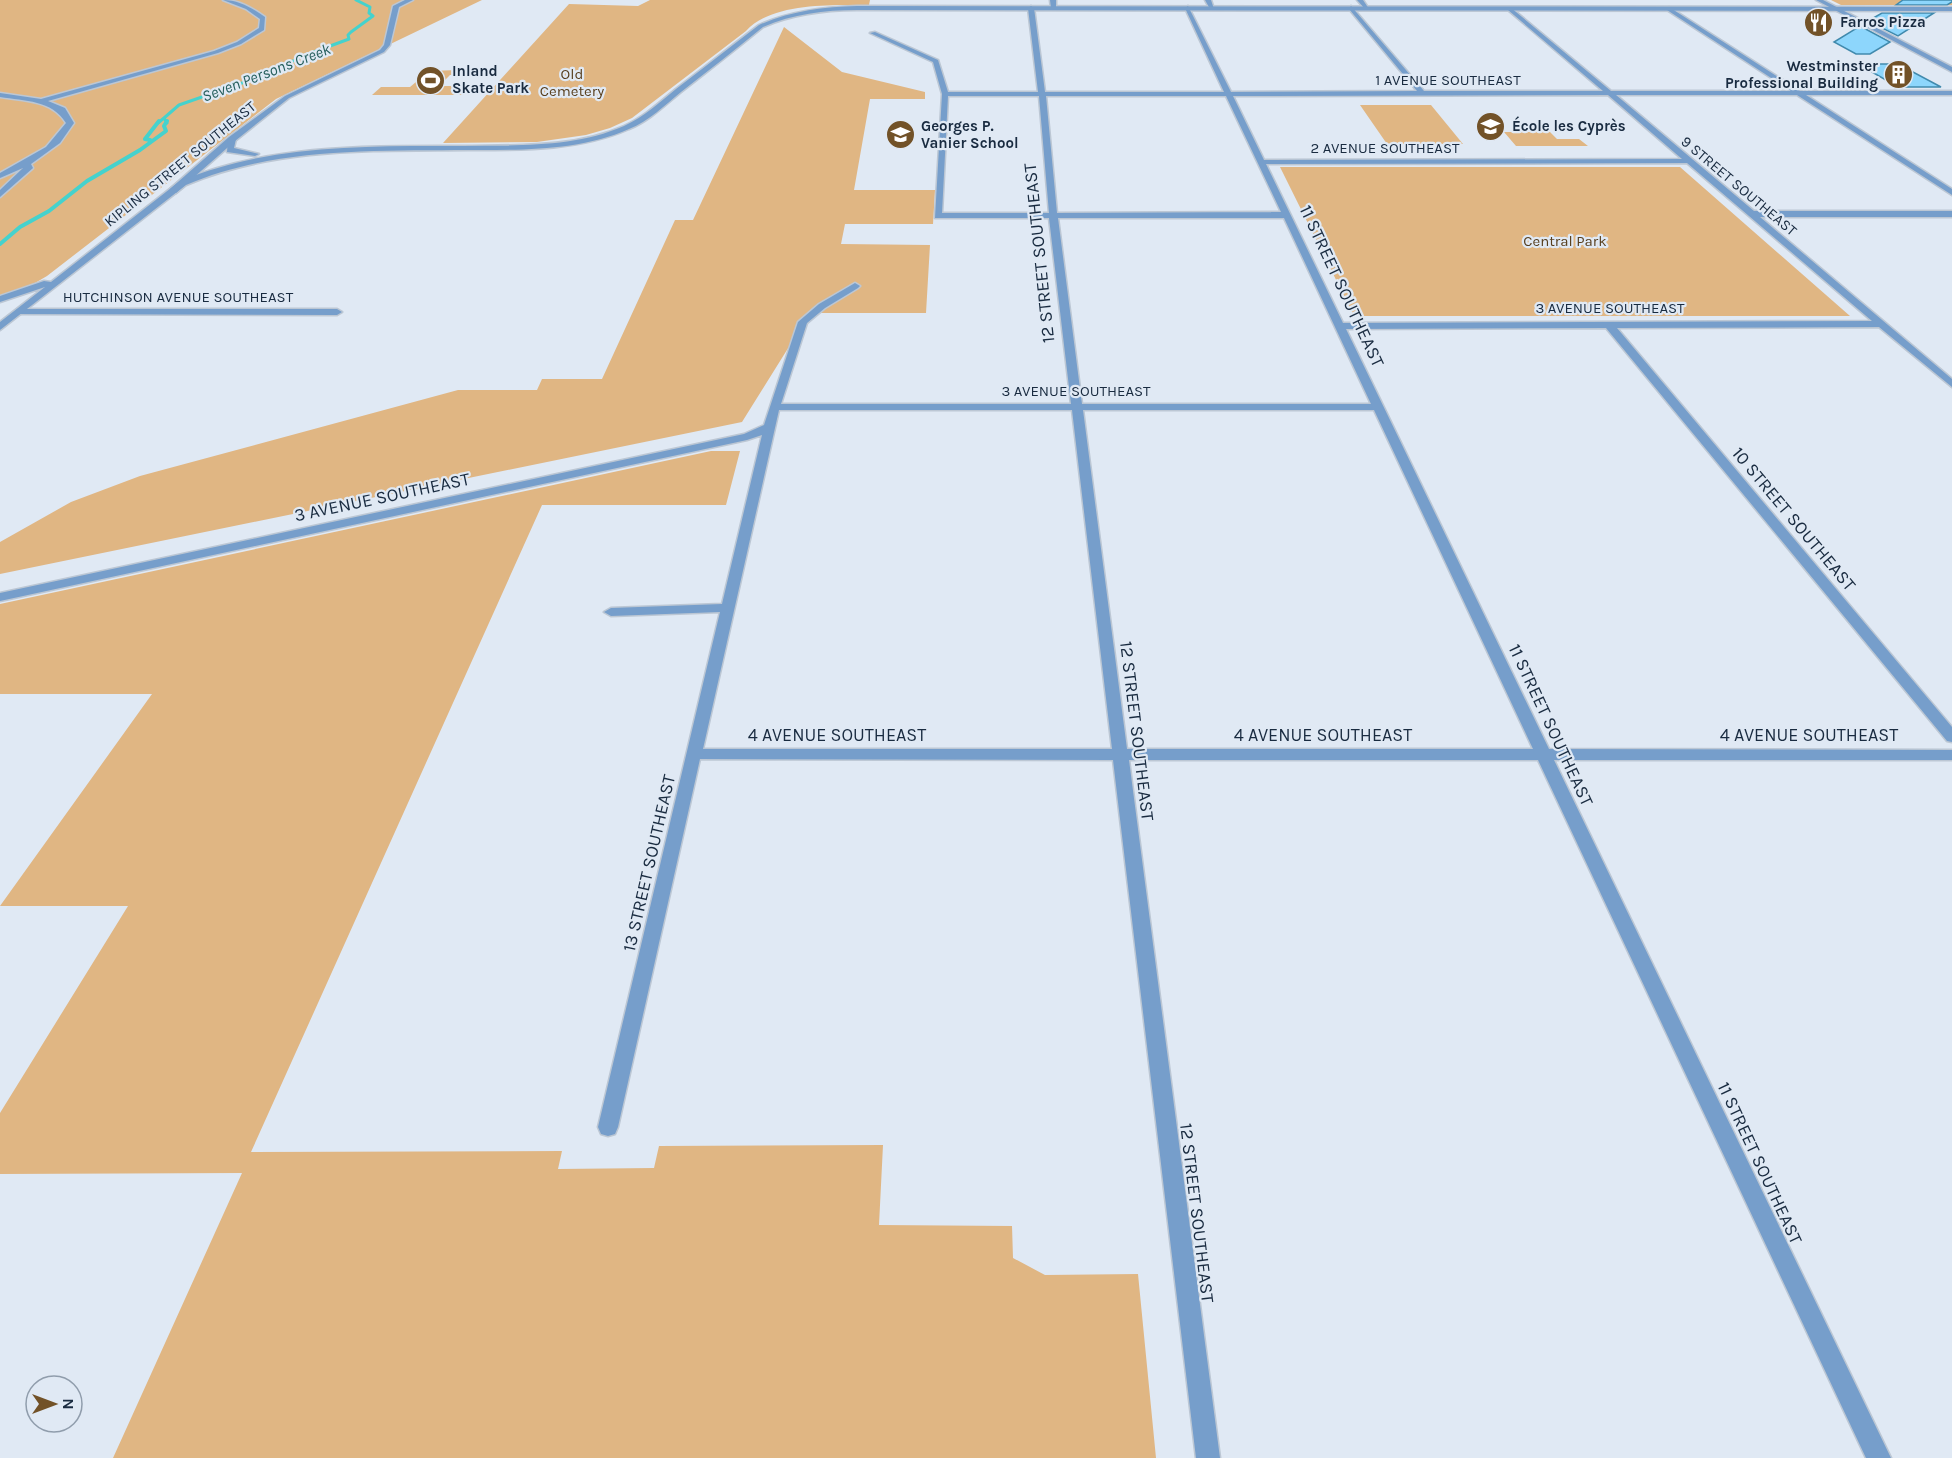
<svg xmlns="http://www.w3.org/2000/svg" width="1952" height="1458" font-family="Karla,sans-serif">
	<rect width="100%" height="100%" fill="#e0e9f4"/>
	<!-- green -->
	<path fill="#e0b683" d="M 0,0 L 482,0 L 276,99 L 47,276 L 35,283 L 0,296 Z
		M 650,0 L 870,0 L 869,5 C 833,5 772,2 746,31 L 632,118 L 610,128 L 586,135 L 537,142 L 443,143 L 569,4 L 638,6 Z
		M 1831,0 L 1952,0 L 1952,5 L 1841,5 Z
		M 784,27 L 842,72 L 925,92 L 925,99 L 870,99 L 854,190 L 935,190 L 933,224 L 845,224 L 841,244 L 930,245 L 926,313 L 810,313 L 742,422 L 0,574 L 0,542 L 71,502 L 140,476 L 458,390 L 537,390 L 542,379 L 602,379 L 675,220 L 693,220 Z
		M 458,70 L 455,75 L 450,75 L 439,86 L 473,86 L 465,95 L 372,95 L 381,87 L 410,87 L 429,71 Z
		M 1360,105 L 1431,105 L 1463,144 L 1387,144 Z
		M 1504,132 L 1550,132 L 1557,139 L 1579,139 L 1588,146 L 1516,146 Z
		M 1280,167 L 1680,167 L 1850,316 L 1354,316 Z
		M 711,451 L 740,451 L 726,505 L 542,505 L 251,1152 L 562,1151 L 558,1169 L 654,1168 L 659,1146 L 883,1145 L 879,1225 L 1012,1226 L 1013,1258 L 1045,1275 L 1138,1274 L 1156,1458 L 113,1458 L 242,1173 L 0,1174 L 0,1113 L 128,906 L 0,906 L 152,694 L 0,694 L 0,604 Z"/>
	<g fill="none" stroke-linecap="round" stroke-linejoin="round">
		<!-- stream-far1 -->
		<path stroke="#45d2cd" stroke-width="3" d="M 158,123 L 164,118
			M 167,123 L 164,118 L 179,105 L 265,75 L 303,56 L 349,39 L 348,35 L 351,32 L 373,16 L 369,13 L 370,7 L 356,0"/>
		<!-- stream -->
		<path stroke="#45d2cd" stroke-width="4" d="M 150,140 L 145,139 L 159,121
			M 0,244 L 20,227 L 49,211 L 87,181 L 140,150 L 166,131 L 164,126 L 167,121"/>
	</g>
	<!-- building -->
	<path fill="#8dd6fc" stroke="#418aad" stroke-width="1.5" d="M 1903,0 L 1952,0 L 1952,2 L 1947,5 L 1896,5 Z
		M 1882,13 L 1934,13 L 1898,36 L 1868,21 Z
		M 1860,26 L 1890,42 L 1870,54 L 1856,54 L 1834,42 Z
		M 1858,64 L 1898,64 L 1941,87 L 1898,87 Z"/>
	<g fill="none" stroke-linecap="round" stroke-linejoin="round">
		<defs>
			<path id="minor" d="M 223,0 C 239,0 252,8 265,17 L 264,30 L 241,44 L 218,53 L 48,101 L 65,108 L 74,123 L 60,143 L 31,164 L 33,168 L 0,197 L 0,190 L 23,168 L 0,178 L 0,173 L 46,147 L 66,123 C 52,100 25,101 0,97 L 0,93 L 41,99 L 214,51 L 237,42 L 259,28 L 260,19 L 246,9 Z
				M 405,0 L 413,0 L 399,7 L 390,45 L 384,52 L 289,98 L 235,141 L 176,193 L 170,193 L 170,189 L 229,137 L 285,96 L 380,50 L 384,45 L 393,6 Z
				M 1050,0 L 1056,0 L 1056,9 L 1051,8 Z
				M 1205,0 L 1211,0 L 1214,9 L 1210,9 Z
				M 1357,0 L 1363,0 L 1369,9 L 1365,9 Z
				M 1816,0 L 1823,0 L 1952,67 L 1952,72 Z
				M 1031,6 L 1034,8 L 1045,92 L 1224,92 L 1185,8 L 1188,6 L 1231,92 L 1417,91 L 1349,9 L 1351,6 L 1424,91 L 1603,91 L 1508,10 L 1510,7 L 1611,91 L 1791,91 L 1667,10 L 1669,7 L 1800,91 L 1952,91 L 1952,95 L 1806,95 L 1952,189 L 1952,195 L 1797,95 L 1616,95 L 1754,211 L 1952,211 L 1952,217 L 1760,217 L 1952,379 L 1952,387 L 1879,327 L 1617,328 L 1952,727 L 1952,742 L 1947,741 L 1606,328 L 1346,329 L 1549,749 L 1952,750 L 1952,760 L 1554,760 L 1891,1458 L 1866,1458 L 1538,760 L 1129,760 L 1220,1458 L 1196,1458 L 1113,760 L 700,759 L 618,1127 L 615,1134 L 608,1136 L 601,1134 L 598,1127 L 720,612 L 611,616 L 604,612 L 611,608 L 722,604 L 762,435 L 747,440 L 0,601 L 0,593 L 744,434 L 764,425 L 798,322 L 819,304 L 855,283 L 860,286 L 858,288 L 825,308 L 807,323 L 781,404 L 1071,404 L 1049,218 L 935,218 L 942,94 L 933,62 L 870,33 L 875,32 L 938,60 L 948,92 L 1038,92 L 1028,8 ZM 1608,95 L 1682,159 L 1264,160 L 1233,96 ZM 948,96 L 1039,96 L 1049,213 L 942,213 ZM 1046,96 L 1226,96 L 1281,212 L 1057,213 ZM 1687,163 L 1872,321 L 1343,323 L 1266,164 ZM 1058,218 L 1284,218 L 1371,404 L 1082,404 ZM 779,410 L 1072,410 L 1112,749 L 703,749 ZM 1083,410 L 1374,410 L 1533,749 L 1127,749 Z
				M 19,309 L 337,309 L 342,312 L 337,315 L 16,314 L 16,310 Z"/>
			<path id="tertiary" d="M 857,6 L 1952,7 L 1952,11 L 857,10 C 824,10 793,14 763,27 C 736,49 708,71 681,92 C 665,105 649,121 629,129 C 579,151 522,150 468,150 C 372,151 276,147 186,185 L 0,330 L 0,322 L 45,287 L 0,302 L 0,296 L 44,281 L 51,282 L 180,181 C 271,144 366,146 463,146 C 516,145 574,148 624,126 C 644,117 660,102 676,89 C 704,68 731,46 759,25 C 790,11 823,7 857,6 Z
				M 232,137 L 236,139 L 234,148 L 259,154 L 255,156 L 227,152 L 228,139 Z"/>
		</defs>
		<!-- minor casing -->
		<use href="#minor" stroke="#bcc7d4" stroke-width="3"/>
		<!-- tertiary casing -->
		<use href="#tertiary" stroke="#bcc7d4" stroke-width="3"/>
		<!-- minor -->
		<use href="#minor" fill="#769ecb" fill-rule="evenodd"/>
		<!-- tertiary -->
		<use href="#tertiary" fill="#769ecb" fill-rule="evenodd"/>
	</g>
	<!-- icons -->
	<defs>
		<symbol id="restaurant-disc" viewBox="-11 -11 22 22"><circle r="9.5" fill="#725228" stroke="#e0e9f4"/><path d="M-5-6h1v4h1v-4h1v4h1v-4h1v5L-1.5 .5V6h-2V.5L-5-1ZM5-6V6H3V1.5H1.5Q1.5-4 5-6Z" fill="#fff"/></symbol>
		<symbol id="building-disc" viewBox="-11 -11 22 22"><circle r="9.5" fill="#725228" stroke="#e0e9f4"/><path d="M-4-6H4V6H1V3H-1V6H-4ZM-2.5-4.3h1.7v1.8h-1.7ZM.8-4.3h1.7v1.8H.8ZM-2.5-1h1.7V.8h-1.7ZM.8-1h1.7V.8H.8Z" fill="#fff"/></symbol>
		<symbol id="stadium-disc" viewBox="-11 -11 22 22"><circle r="9.5" fill="#725228" stroke="#e0e9f4"/><path d="M0-5a6.5 5 0 1 0 0 10a6.5 5 0 1 0 0-10ZM-3.5-1.8h7v3.6h-7Z" fill="#fff"/></symbol>
		<symbol id="school-disc" viewBox="-11 -11 22 22"><circle r="9.5" fill="#725228" stroke="#e0e9f4"/><path d="M0-5L7-2L0 1L-7-2ZM-4 1L0 2.5L4 1V4Q0 6-4 4Z" fill="#fff"/></symbol>
	</defs>
	<g fill-rule="evenodd">
		<use href="#restaurant-disc" x="1802" y="6" width="33" height="33"/>
		<use href="#building-disc" x="1882" y="58" width="33" height="33"/>
		<use href="#stadium-disc" x="414" y="64" width="33" height="33"/>
		<use href="#school-disc" x="1474" y="110" width="33" height="33"/>
		<use href="#school-disc" x="884" y="118" width="33" height="33"/>
	</g>
	<g text-anchor="middle" stroke-width="4.5" stroke-linejoin="round" paint-order="stroke">
		<!-- far-poi labels -->
		<g font-size="15" font-weight="bold" fill="#192b40" stroke="#e0e9f4" text-anchor="start">
			<text x="1840" y="27">Farros Pizza</text>
			<text x="1878" y="71" text-anchor="end">Westminster<tspan x="1878" dy="17">Professional Building</tspan></text>
			<text x="452" y="76">Inland<tspan x="452" dy="17">Skate Park</tspan></text>
			<text x="921" y="131">Georges P.<tspan x="921" dy="17">Vanier School</tspan></text>
			<text x="1512" y="131">École les Cyprès</text>
		</g>
		<!-- far-park labels -->
		<g font-size="15" fill="#573e1d" stroke="#e0e9f4">
			<text x="572" y="79">Old<tspan x="572" dy="17">Cemetery</tspan></text>
			<text x="1565" y="246">Central Park</text>
		</g>
		<!-- far-street labels -->
		<g font-size="15" fill="#192b40" stroke="#e0e9f4">
			<text x="1448" y="85">1 AVENUE SOUTHEAST</text>
			<text x="1385" y="153">2 AVENUE SOUTHEAST</text>
			<text transform="translate(180 164) rotate(-39)" y="5">KIPLING STREET SOUTHEAST</text>
			<text transform="translate(1739 186) rotate(40)" y="5">9 STREET SOUTHEAST</text>
			<text x="178" y="302">HUTCHINSON AVENUE SOUTHEAST</text>
			<text x="1610" y="313">3 AVENUE SOUTHEAST</text>
			<text x="1076" y="396">3 AVENUE SOUTHEAST</text>
		</g>
		<!-- far-water labels -->
		<g font-size="16" font-style="italic" fill="#255e5c" stroke="#e0e9f4">
			<text transform="translate(266 72) rotate(-21)" y="6">Seven Persons Creek</text>
		</g>
		<!-- street labels -->
		<g font-size="18" fill="#192b40" stroke="#e0e9f4">
			<text transform="translate(1039 253) rotate(-96)" y="6">12 STREET SOUTHEAST</text>
			<text transform="translate(1342 286) rotate(65)" y="6">11 STREET SOUTHEAST</text>
			<text transform="translate(382 497) rotate(-12)" y="6">3 AVENUE SOUTHEAST</text>
			<text transform="translate(1794 519) rotate(50)" y="6">10 STREET SOUTHEAST</text>
			<text transform="translate(1551 725) rotate(65)" y="6">11 STREET SOUTHEAST</text>
			<text transform="translate(1137 731) rotate(83)" y="6">12 STREET SOUTHEAST</text>
			<text x="837" y="741">4 AVENUE SOUTHEAST</text>
			<text x="1323" y="741">4 AVENUE SOUTHEAST</text>
			<text x="1809" y="741">4 AVENUE SOUTHEAST</text>
			<text transform="translate(649 863) rotate(-77)" y="6">13 STREET SOUTHEAST</text>
			<text transform="translate(1760 1163) rotate(65)" y="6">11 STREET SOUTHEAST</text>
			<text transform="translate(1197 1213) rotate(83)" y="6">12 STREET SOUTHEAST</text>
		</g>
	</g>
	<!-- north arrow -->
	<g transform="translate(54 1404) rotate(90)"><circle r="28" fill="#e0e9f4" stroke="#909dac" stroke-width="1.5"/>
	<path d="M0-4.5L10 22L0 15L-10 22Z" fill="#725228"/>
	<text y="-9" font-size="16" font-weight="bold" text-anchor="middle" fill="#192b40">N</text>
	</g>
</svg>
